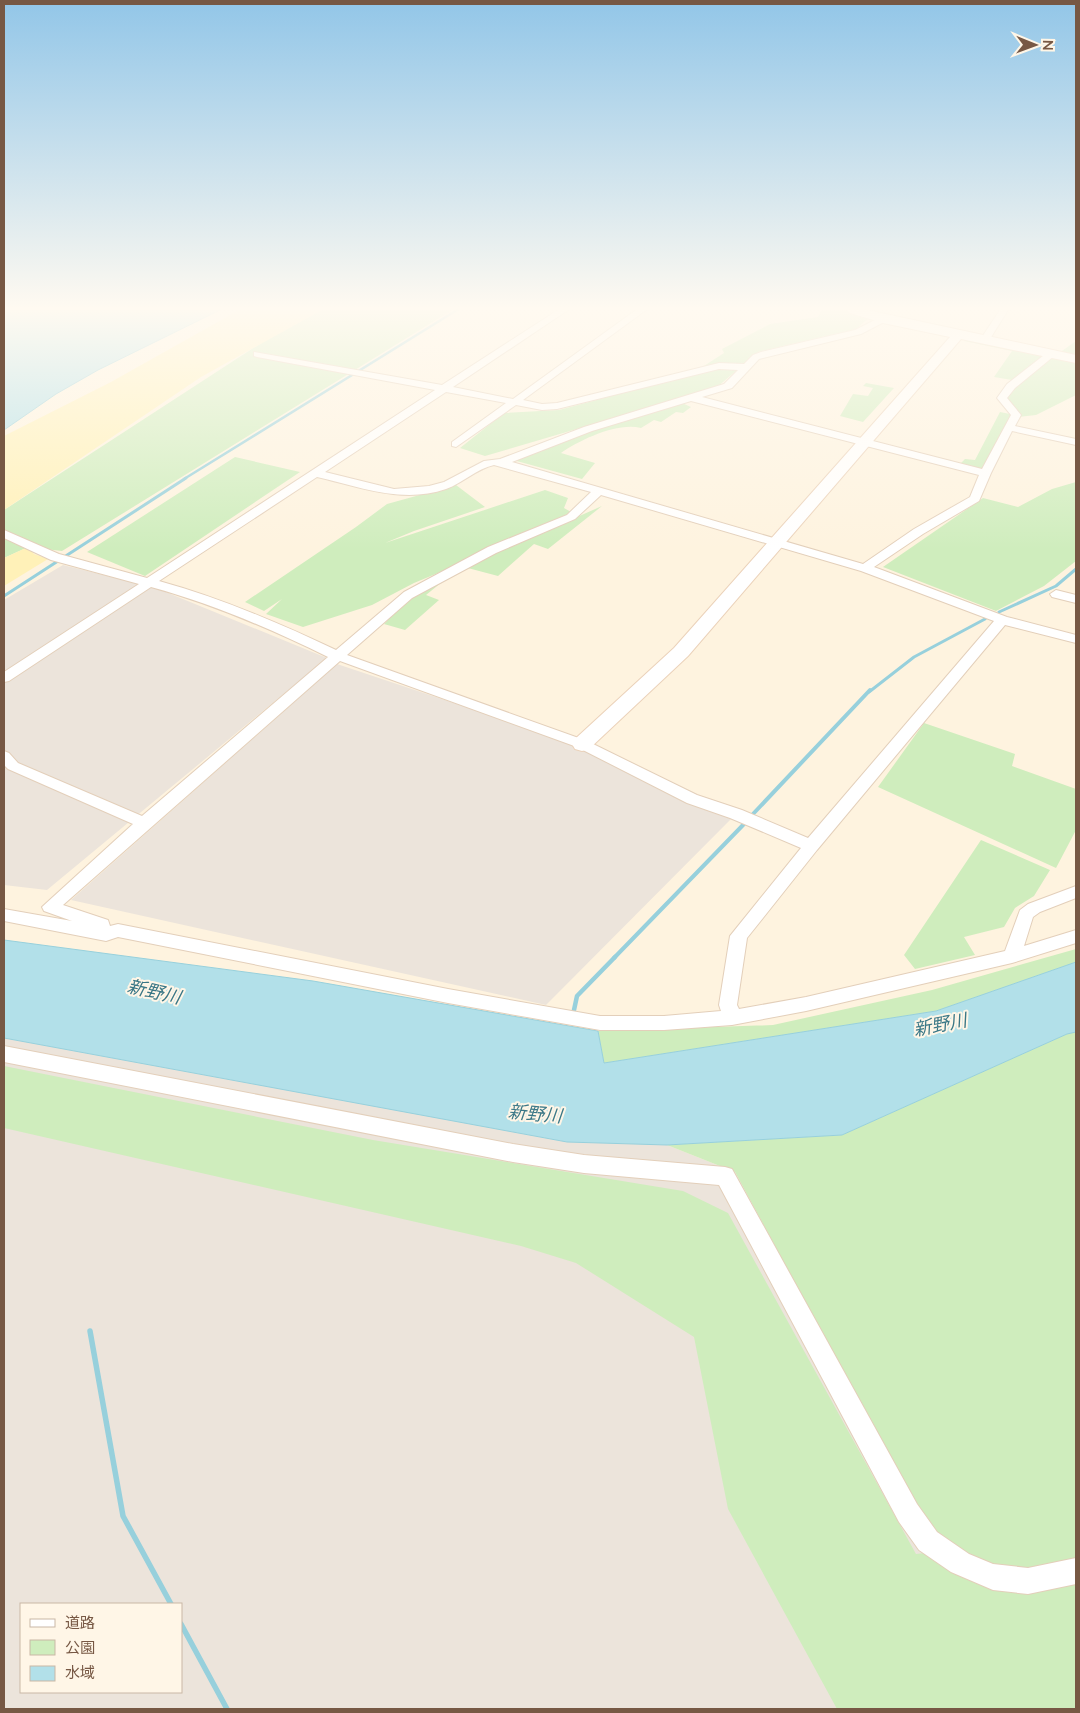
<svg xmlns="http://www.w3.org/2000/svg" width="1080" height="1713" font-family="Lato,'Noto Sans JP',sans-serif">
	<rect width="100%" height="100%" fill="#fef3df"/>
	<!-- industrial -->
	<path fill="#ece4db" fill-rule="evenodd" d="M 63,565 L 156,588 L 327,658 L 47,890 L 4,885 L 4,600 Z
		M 337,664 L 598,751 L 736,814 L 546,1005 L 71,900 Z
		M 4,1038 L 567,1142 L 667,1145 L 735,1172 L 928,1529 L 953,1550 L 888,1709 L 4,1709 ZM 21,1604 L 181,1604 L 181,1692 L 21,1692 Z"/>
	<!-- green -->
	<path fill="#cfedbd" d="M 312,310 L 452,310 L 62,551 L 28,547 L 4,558 L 4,510 Z
		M 822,310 L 878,310 L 856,329 L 758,352 L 716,388 L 485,456 L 460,448 L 504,413 L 559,410 L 690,375 L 724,353 L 722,349 L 770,324 L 818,317 Z
		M 971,339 L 1044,355 L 1012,380 L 994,377 L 1012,351 L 964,341 Z
		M 1076,341 L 1076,395 L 1036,415 L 1018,417 L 1004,395 L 1024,378 Z
		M 866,383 L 894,388 L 863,422 L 840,416 L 853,394 L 868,396 L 873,388 L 863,386 Z
		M 682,403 L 691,407 L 683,413 L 676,412 L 661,422 L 654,420 L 641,428 C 617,422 580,440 561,453 L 595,463 L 582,479 L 513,460 L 604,427 Z
		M 1000,412 L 1015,415 L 985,469 L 960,464 L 965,459 L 975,460 Z
		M 235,457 L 300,472 L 145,576 L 87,552 Z
		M 1076,482 L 1076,561 L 1044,586 L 996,611 L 883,567 L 983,498 L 1018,507 L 1052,489 Z
		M 456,485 L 485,507 L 414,531 L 385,543 L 545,490 L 568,498 L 564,508 L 571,512 L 560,522 L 414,583 L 372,605 L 303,627 L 266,614 L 282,599 L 264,611 L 245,602 L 356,527 L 387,504 Z
		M 602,506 L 548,549 L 534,544 L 498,576 L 464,567 Z
		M 458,569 L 426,595 L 439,600 L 405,630 L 384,624 L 408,599 Z
		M 924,723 L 1015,754 L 1012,766 L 1076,789 L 1076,830 L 1056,868 L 878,787 Z
		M 981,840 L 1050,870 L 1034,896 L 1015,908 L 1004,927 L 964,937 L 975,955 L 915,969 L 904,955 Z
		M 1076,949 L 1076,962 L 936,1011 L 604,1063 L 598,1031 L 773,1025 L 932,990 Z
		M 1076,1032 L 1076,1709 L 837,1709 L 728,1509 L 694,1337 L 576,1263 L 521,1246 L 4,1128 L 4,1066 L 373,1140 L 683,1191 L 728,1213 L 916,1554 L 953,1550 L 928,1529 L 735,1172 L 667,1145 L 842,1135 L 1067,1034 Z"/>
	<!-- sand -->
	<path fill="#fff1b8" d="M 239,310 L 322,310 L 201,377 L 4,510 L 4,436 L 111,382 Z
		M 28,547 L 34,554 L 48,559 L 4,586 L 4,558 Z"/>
	<!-- water -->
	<path fill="#b2e0e9" stroke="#97d0dc" d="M 4,310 L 220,310 L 98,370 L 56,394 L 4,430 Z
		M 4,940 L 313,981 L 598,1031 L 604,1063 L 936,1011 L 1076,962 L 1076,1032 L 1067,1034 L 842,1135 L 667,1145 L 567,1142 L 4,1038 Z"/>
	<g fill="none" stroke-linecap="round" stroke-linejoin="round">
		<!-- stream-far4 -->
		<path stroke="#97d0dc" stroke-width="2.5" d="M 184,479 L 457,310"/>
		<!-- stream-far3 -->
		<path stroke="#97d0dc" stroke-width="3" d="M 4,596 L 186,478
			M 999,612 L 1056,586 L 1076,569
			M 869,692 L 914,657 L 985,619"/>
		<!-- stream-far2 -->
		<path stroke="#97d0dc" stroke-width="4" d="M 753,814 L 870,690
			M 614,958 L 744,824"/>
		<!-- stream-far1 -->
		<path stroke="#97d0dc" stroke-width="4.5" d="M 574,1010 L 577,996 L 615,957"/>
		<!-- stream -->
		<path stroke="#97d0dc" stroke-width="5.5" d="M 90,1331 L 123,1516 L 171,1604
			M 181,1624 L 227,1709"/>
		<defs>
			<path id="street" d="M 558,310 L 568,310 L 453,387 L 513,399 L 636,310 L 646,310 L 523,400 L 542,404 L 557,403 L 719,363 L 744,364 L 753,355 L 761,352 L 855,330 L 883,316 L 887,319 L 886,321 L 861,334 L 759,359 L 732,388 L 702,397 L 982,469 L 1011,415 L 997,398 L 1007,384 L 1048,352 L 1054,352 L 1054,356 L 1015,388 L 1007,398 L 1021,415 L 1015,426 L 1076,439 L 1076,445 L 1012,431 L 991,473 L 979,501 L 923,534 L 874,567 L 1007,617 L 1076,635 L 1076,643 L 1005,625 L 817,850 L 747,938 L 737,1005 L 739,1009 L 806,997 L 1005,951 L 1020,910 L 1028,904 L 1076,886 L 1076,898 L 1040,912 L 1033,917 L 1024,946 L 1076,930 L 1076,943 L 1012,963 L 806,1011 L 732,1025 L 664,1030 L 600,1030 L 448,1003 L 118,937 L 106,941 L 4,921 L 4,909 L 72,921 L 44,911 L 42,907 L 133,824 L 8,769 L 4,765 L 4,751 L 9,753 L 18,763 L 142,816 L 328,657 C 271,629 213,604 151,587 L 9,681 L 4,682 L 4,672 L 139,584 L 51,560 L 4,538 L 4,530 L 59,554 L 147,578 L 435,390 L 257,357 L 254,356 L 254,352 L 442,385 ZM 719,369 L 738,370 L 724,384 L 584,427 L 500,459 L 484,461 L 444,482 L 429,486 L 394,489 L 325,472 L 446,392 L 506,403 L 452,442 L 452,446 L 456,447 L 516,405 L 542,410 L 557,409 ZM 691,401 L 979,475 L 970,497 L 914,529 L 863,564 L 512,462 L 592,431 ZM 494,465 L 591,492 L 567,515 L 488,547 L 404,592 L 336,650 C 279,623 221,598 159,581 L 317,477 C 360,487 403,504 446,489 C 463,483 476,469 494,465 ZM 601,495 L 861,571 L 994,621 L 808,838 L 742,810 L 697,795 L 587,741 L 347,655 L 412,598 L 496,553 L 575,519 ZM 340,661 L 577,747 L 687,803 L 730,818 L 801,848 L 730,936 L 719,1005 L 721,1011 L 664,1016 L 600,1016 L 448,989 L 118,924 L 110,926 L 108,920 L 63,905 Z
				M 1000,310 L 1008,310 L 988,342 L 982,342 L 980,340 Z
				M 1056,590 L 1076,595 L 1076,603 L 1052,597 L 1050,594 Z
				M 4,1046 L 513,1144 L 584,1155 L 725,1167 L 732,1169 L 917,1504 L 937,1532 L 969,1554 L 993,1564 L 1028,1568 L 1076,1558 L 1076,1584 L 1028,1594 L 993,1590 L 951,1572 L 919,1550 L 899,1522 L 719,1185 L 584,1173 L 513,1162 L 4,1062 Z"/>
			<path id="secondary" d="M 848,310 L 867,310 L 1076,355 L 1076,363 L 961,339 L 688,656 L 589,749 L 582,751 L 575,749 L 572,744 L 575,739 L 674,648 L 950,337 L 883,323 L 850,313 Z"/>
		</defs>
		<!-- street casing -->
		<use href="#street" stroke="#e3cfba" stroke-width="2"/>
		<!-- secondary casing -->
		<use href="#secondary" stroke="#ebd2ba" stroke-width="2"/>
		<!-- street -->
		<use href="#street" fill="#fff" fill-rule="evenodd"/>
		<!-- secondary -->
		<use href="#secondary" fill="#fff" fill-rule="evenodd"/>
	</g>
	<!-- sky -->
	<linearGradient id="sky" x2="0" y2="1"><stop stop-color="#92c6e8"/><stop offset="0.56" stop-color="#fffaf1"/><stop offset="1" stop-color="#fffaf1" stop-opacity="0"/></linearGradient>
	<rect width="1080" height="550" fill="url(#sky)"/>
	<g text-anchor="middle" stroke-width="4" stroke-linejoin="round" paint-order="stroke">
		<!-- water labels -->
		<g font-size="18" font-style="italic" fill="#3a7786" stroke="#fff6e7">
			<text transform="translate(154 992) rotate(13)" y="6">新野川</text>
			<text transform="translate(940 1025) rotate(-11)" y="6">新野川</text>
			<text transform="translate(535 1114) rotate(5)" y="6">新野川</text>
		</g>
	</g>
	<!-- border -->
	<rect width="1080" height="1713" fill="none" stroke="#775844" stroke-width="10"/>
	<!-- legend -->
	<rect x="20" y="1603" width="162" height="90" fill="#fff6e7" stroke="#c9b7a6"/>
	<rect x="30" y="1619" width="25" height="8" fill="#ffffff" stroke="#c9b7a6"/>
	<text x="65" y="1628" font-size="15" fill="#775844">道路</text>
	<rect x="30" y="1640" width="25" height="15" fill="#cfedbd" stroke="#c9b7a6"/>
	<text x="65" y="1653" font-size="15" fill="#775844">公園</text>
	<rect x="30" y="1666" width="25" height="15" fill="#b2e0e9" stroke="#c9b7a6"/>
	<text x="65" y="1678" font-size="15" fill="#775844">水域</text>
	<!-- north arrow -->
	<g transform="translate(1035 45) rotate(91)" stroke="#fff6e7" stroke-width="4" paint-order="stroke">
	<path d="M0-4L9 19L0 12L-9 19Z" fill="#775844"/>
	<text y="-8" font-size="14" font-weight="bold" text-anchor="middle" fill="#775844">N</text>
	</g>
</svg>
